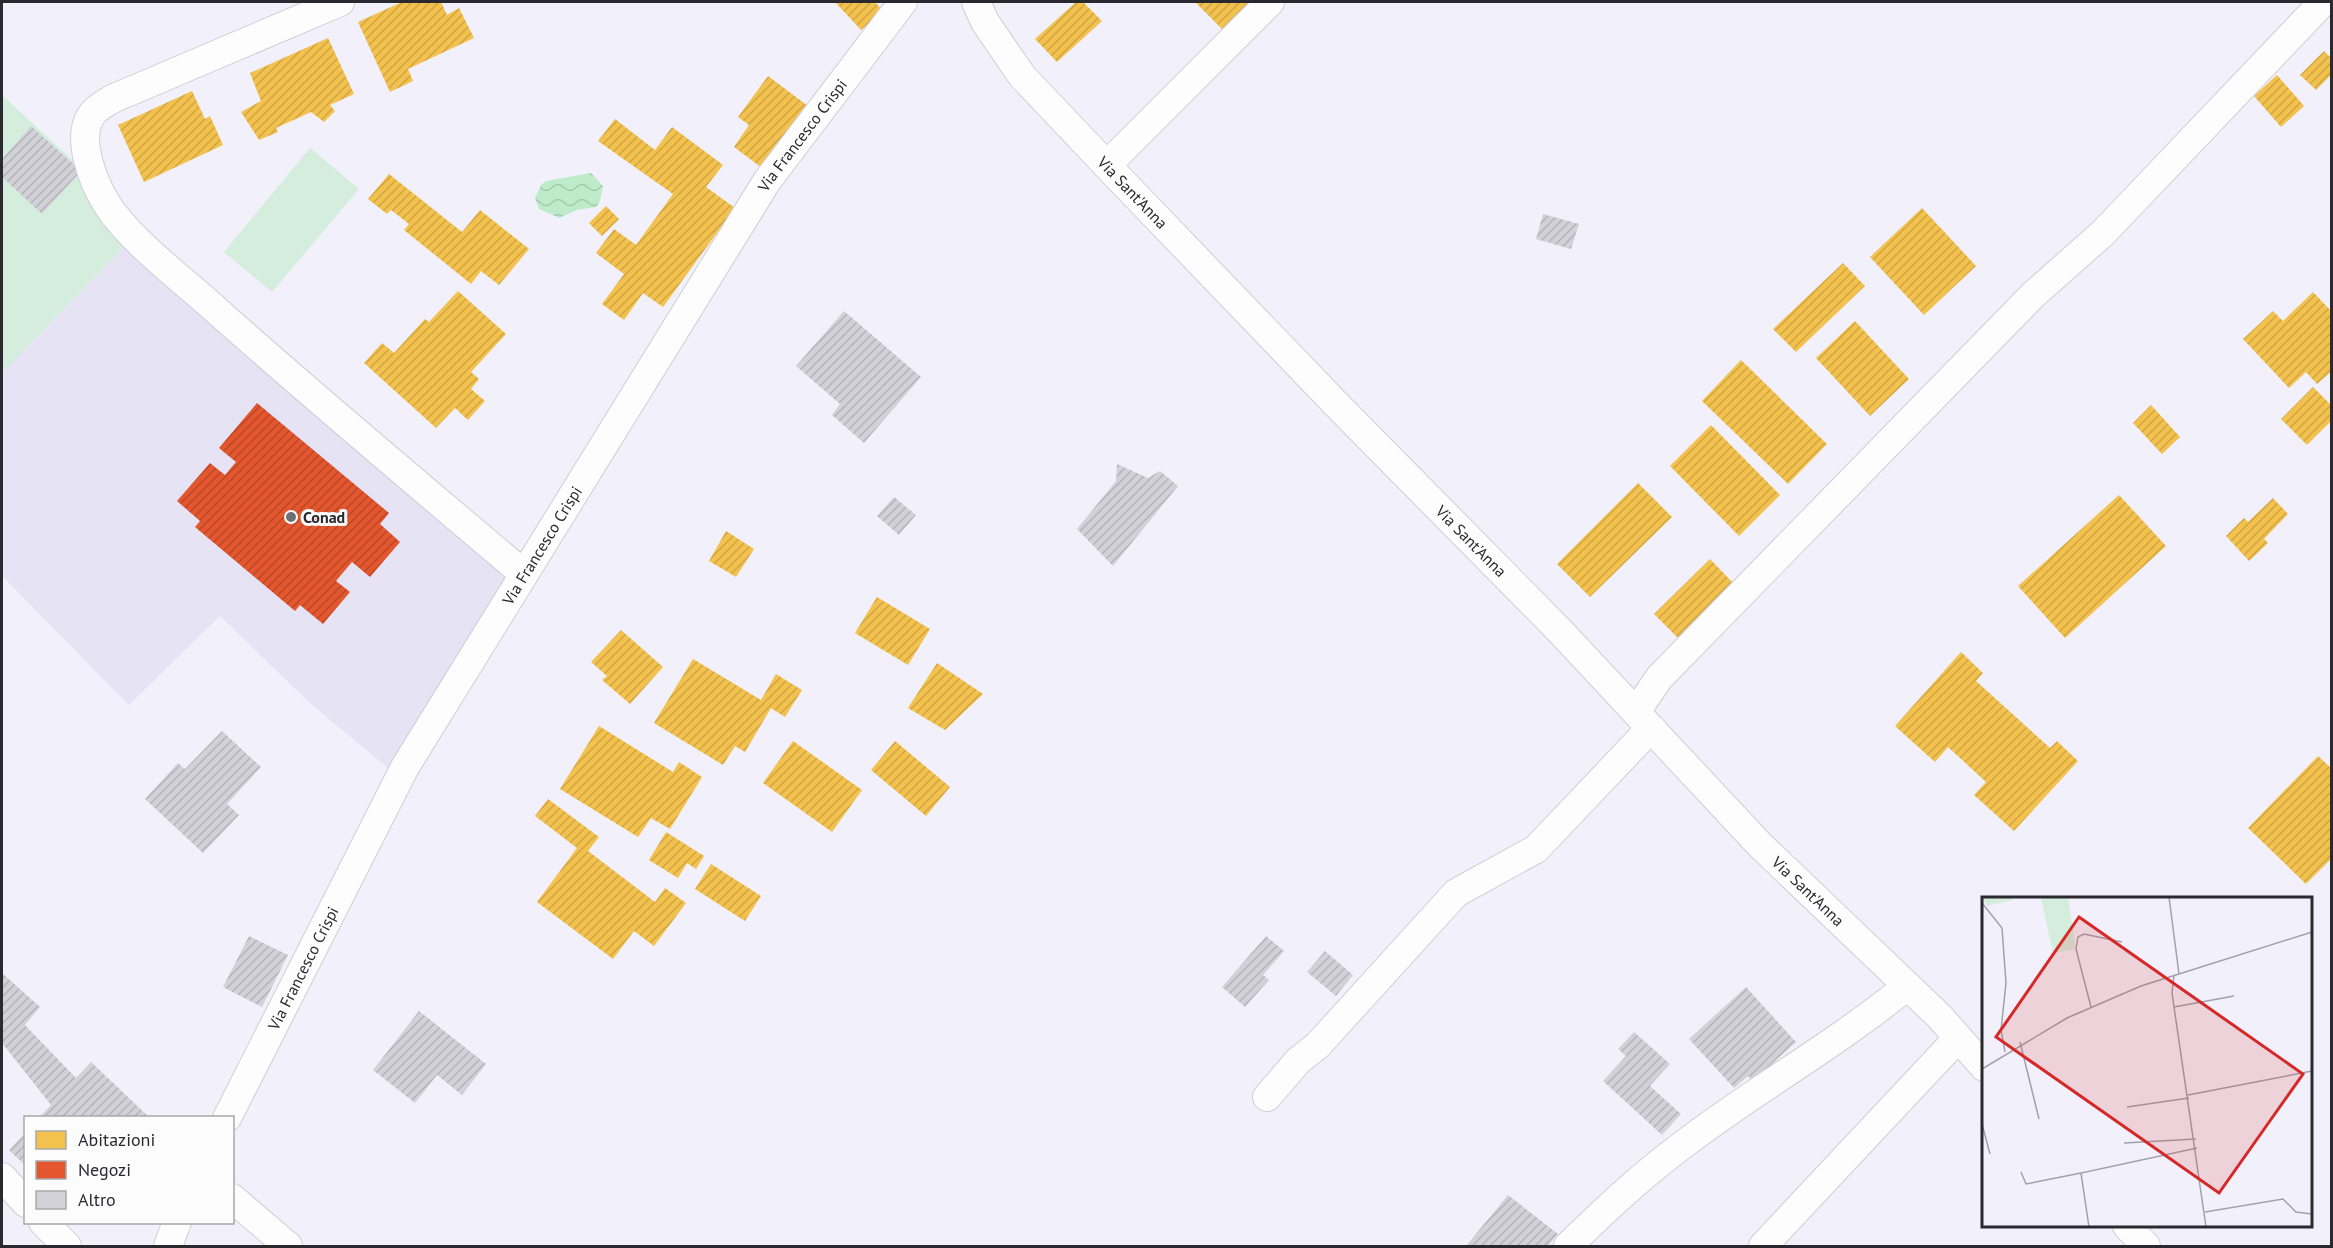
<svg xmlns="http://www.w3.org/2000/svg" width="2333" height="1248" font-family="'PT Sans',sans-serif">
	<defs>
		<pattern id="water-waves" width="16" height="10" patternUnits="userSpaceOnUse" patternTransform="scale(1.5)"><rect width="16" height="10" fill="#beebc9"/><path d="M0 5q4-4 8 0t8 0" fill="none" stroke="#a3caad"/></pattern>
		<pattern id="homes-hatch" width="6" height="6" patternUnits="userSpaceOnUse" patternTransform="scale(1.5)"><rect width="6" height="6" fill="#f2c14e"/><path d="M-1 1l2-2M0 6l6-6M5 7l2-2" fill="none" stroke="#d0a644"/></pattern>
		<pattern id="shops-hatch" width="6" height="6" patternUnits="userSpaceOnUse" patternTransform="scale(1.5)"><rect width="6" height="6" fill="#e4572e"/><path d="M-1 1l2-2M0 6l6-6M5 7l2-2" fill="none" stroke="#b94828"/></pattern>
		<pattern id="building-hatch" width="6" height="6" patternUnits="userSpaceOnUse" patternTransform="scale(1.5)"><rect width="6" height="6" fill="#d2d1d8"/><path d="M-1 1l2-2M0 6l6-6M5 7l2-2" fill="none" stroke="#b4b3ba"/></pattern>
	</defs>
	<rect width="100%" height="100%" fill="#f2f0fa"/>
	<!-- built -->
	<path fill="#e5e3f4" d="M 134,236 L 524,574 L 399,777 L 312,705 L 220,616 L 129,705 L 2,576 L 2,373 Z"/>
	<!-- green -->
	<path fill="#d5eddd" d="M 2,95 L 94,180 L 134,236 L 2,373 Z
		M 310,148 L 359,189 L 272,292 L 224,252 Z"/>
	<!-- water -->
	<path fill="url(#water-waves)" d="M 591,173 L 603,186 L 600,201 L 596,207 L 577,210 L 559,218 L 539,209 L 535,198 L 541,185 L 546,181 Z"/>
	<!-- homes -->
	<path fill="url(#homes-hatch)" d="M 402,2 L 441,2 L 447,15 L 459,8 L 474,38 L 408,69 L 413,81 L 390,92 L 358,22 Z
		M 835,2 L 875,2 L 883,11 L 861,30 Z
		M 1076,2 L 1083,2 L 1102,21 L 1057,62 L 1035,39 Z
		M 1195,2 L 1250,2 L 1222,29 Z
		M 328,38 L 354,94 L 330,105 L 335,111 L 324,122 L 311,112 L 276,128 L 278,132 L 259,140 L 241,112 L 261,101 L 250,73 Z
		M 2324,51 L 2332,59 L 2332,74 L 2316,90 L 2300,75 Z
		M 2277,75 L 2304,106 L 2281,127 L 2254,96 Z
		M 768,76 L 808,106 L 762,168 L 734,147 L 749,125 L 738,117 Z
		M 192,91 L 205,119 L 210,116 L 223,145 L 144,182 L 118,125 Z
		M 615,119 L 655,150 L 672,127 L 723,165 L 706,187 L 735,208 L 663,307 L 643,293 L 624,320 L 602,304 L 624,274 L 596,253 L 614,229 L 636,245 L 673,194 L 598,141 Z
		M 389,174 L 462,232 L 480,210 L 529,249 L 499,285 L 481,271 L 471,284 L 404,230 L 409,224 L 391,210 L 387,214 L 368,199 Z
		M 606,206 L 619,219 L 602,236 L 589,223 Z
		M 1922,208 L 1976,266 L 1924,315 L 1870,257 Z
		M 1843,263 L 1865,286 L 1796,352 L 1773,329 Z
		M 458,291 L 506,334 L 471,372 L 479,379 L 471,389 L 485,401 L 468,420 L 455,408 L 436,428 L 364,363 L 382,343 L 394,353 L 425,319 L 429,322 Z
		M 2313,292 L 2332,312 L 2332,371 L 2317,384 L 2306,372 L 2289,388 L 2243,339 L 2273,311 L 2283,321 Z
		M 1855,321 L 1909,379 L 1870,416 L 1816,358 Z
		M 1741,360 L 1827,444 L 1788,484 L 1702,401 Z
		M 2313,387 L 2332,406 L 2332,420 L 2307,445 L 2281,419 Z
		M 2151,405 L 2180,437 L 2162,454 L 2133,423 Z
		M 1711,425 L 1780,495 L 1739,536 L 1670,466 Z
		M 1638,483 L 1672,517 L 1590,597 L 1557,564 Z
		M 2119,495 L 2166,546 L 2065,638 L 2018,586 Z
		M 2273,498 L 2288,514 L 2264,539 L 2268,543 L 2249,561 L 2226,536 L 2244,518 L 2248,522 Z
		M 726,531 L 754,549 L 736,577 L 709,561 Z
		M 1710,559 L 1734,584 L 1678,638 L 1654,614 Z
		M 877,597 L 930,629 L 908,665 L 855,633 Z
		M 621,630 L 663,667 L 630,704 L 602,680 L 607,676 L 591,662 Z
		M 1961,652 L 1983,673 L 1976,681 L 2050,748 L 2057,741 L 2078,761 L 2014,831 L 1974,795 L 1986,782 L 1948,747 L 1935,762 L 1895,726 Z
		M 693,659 L 761,700 L 776,674 L 802,690 L 785,717 L 771,708 L 745,752 L 735,746 L 723,765 L 654,723 Z
		M 937,663 L 983,694 L 945,730 L 908,708 Z
		M 599,726 L 673,772 L 679,762 L 702,777 L 670,829 L 651,818 L 638,837 L 560,789 Z
		M 793,741 L 862,790 L 832,832 L 763,783 Z
		M 895,741 L 950,787 L 926,816 L 871,770 Z
		M 2318,756 L 2332,769 L 2332,858 L 2306,884 L 2248,828 Z
		M 548,799 L 599,837 L 588,851 L 655,902 L 665,888 L 686,903 L 654,946 L 634,931 L 613,959 L 537,902 L 577,848 L 535,816 Z
		M 666,832 L 704,856 L 696,869 L 687,863 L 678,878 L 649,860 Z
		M 711,864 L 761,896 L 745,921 L 695,889 Z"/>
	<!-- shops -->
	<path fill="url(#shops-hatch)" d="M 257,403 L 389,513 L 380,524 L 400,542 L 370,577 L 352,562 L 336,581 L 350,592 L 323,624 L 300,605 L 295,611 L 195,527 L 200,521 L 177,501 L 210,463 L 225,475 L 236,462 L 219,448 Z"/>
	<!-- building -->
	<path fill="url(#building-hatch)" d="M 31,126 L 81,171 L 42,214 L 2,177 L 2,159 Z
		M 1543,214 L 1579,224 L 1571,249 L 1536,239 Z
		M 844,311 L 921,377 L 864,443 L 832,415 L 840,404 L 796,366 Z
		M 1117,464 L 1148,478 L 1160,471 L 1178,486 L 1113,566 L 1077,529 L 1116,481 Z
		M 894,497 L 916,515 L 899,535 L 877,516 Z
		M 222,731 L 261,767 L 227,804 L 239,815 L 203,853 L 145,799 L 178,763 L 185,769 Z
		M 249,936 L 288,955 L 262,1007 L 223,987 Z
		M 1266,936 L 1284,951 L 1263,975 L 1269,980 L 1245,1007 L 1222,987 Z
		M 1325,951 L 1353,975 L 1336,996 L 1307,972 Z
		M 2,973 L 40,1007 L 25,1025 L 76,1078 L 91,1062 L 150,1118 L 39,1118 L 51,1105 L 2,1043 Z
		M 1746,987 L 1796,1042 L 1753,1081 L 1748,1076 L 1734,1088 L 1689,1039 Z
		M 419,1011 L 486,1064 L 462,1095 L 437,1075 L 415,1103 L 373,1070 Z
		M 1634,1032 L 1670,1064 L 1650,1086 L 1681,1114 L 1662,1135 L 1603,1081 L 1626,1056 L 1618,1049 Z
		M 26,1132 L 26,1166 L 9,1150 Z
		M 1508,1195 L 1558,1234 L 1548,1246 L 1466,1246 Z"/>
	<g fill="none" stroke-linecap="round" stroke-linejoin="round">
		<defs>
			<g id="street">
				<path d="M 340,2 L 112,99 C 106,103 98,107 94,112 C 73,135 94,184 108,206 C 132,242 183,280 216,310 C 317,400 421,487 524,574"/>
				<path id="s1" d="M 976,2 L 985,22 L 1022,76 L 1114,173 L 1336,404 L 1560,631 L 1759,844 L 1939,1016 L 1984,1067"/>
				<path d="M 1107,165 L 1270,2"/>
				<path d="M 1636,712 L 1659,678 L 2033,295 L 2103,233 L 2323,2"/>
				<path d="M 1267,1097 L 1298,1061 L 1318,1045 L 1456,893 L 1536,849 L 1651,728"/>
				<path id="s2" d="M 227,1118 L 405,767 L 767,181 L 903,2"/>
				<path d="M 2,1177 L 26,1203"/>
				<path d="M 232,1198 L 288,1246"/>
				<path d="M 43,1222 L 67,1246"/>
				<path d="M 2127,1226 L 2146,1246"/>
				<path d="M 168,1246 L 177,1222"/>
				<path d="M 1568,1246 C 1605,1210 1642,1175 1684,1144 C 1756,1089 1837,1044 1907,986"/>
				<path d="M 1763,1246 L 1958,1038"/>
			</g>
		</defs>
		<!-- street casing -->
		<use href="#street" stroke="#cfced5" stroke-width="30"/>
		<!-- street -->
		<use href="#street" stroke="#fdfdfe" stroke-width="28"/>
	</g>
	<!-- markers -->
	<circle fill="#706f76" stroke="#fcfcfc" stroke-width="2" cx="291" cy="517" r="6"/>
	<g text-anchor="middle" stroke-width="6" stroke-linejoin="round" paint-order="stroke">
		<!-- street labels -->
		<g font-size="16" fill="#2a292f" stroke="#fcfcfc">
			<text dy="6" stroke="none"><textPath href="#s2" startOffset="1140">Via Francesco Crispi</textPath></text>
			<text dy="6" stroke="none"><textPath href="#s1" startOffset="248">Via Sant'Anna</textPath></text>
			<text dy="6" stroke="none"><textPath href="#s1" startOffset="734">Via Sant'Anna</textPath></text>
			<text dy="6" stroke="none"><textPath href="#s2" startOffset="654">Via Francesco Crispi</textPath></text>
			<text dy="6" stroke="none"><textPath href="#s1" startOffset="1220">Via Sant'Anna</textPath></text>
			<text dy="6" stroke="none"><textPath href="#s2" startOffset="168">Via Francesco Crispi</textPath></text>
		</g>
		<!-- poi labels -->
		<g font-size="16" font-weight="bold" fill="#2a292f" stroke="#fcfcfc" text-anchor="start">
			<text x="303" y="523">Conad</text>
		</g>
	</g>
	<!-- overview -->
	<g transform="translate(1982 897)">
		<rect width="330" height="330" fill="#f2f0fa"/>
		<path d="M 0,0 L 30,0 L 31,3 L 5,9 ZM 56,0 L 86,0 L 94,52 L 71,56 L 59,1 Z" fill="#d5eddd"/>
		<path fill="none" stroke="#a2a0a9" stroke-width="1.5" d="M 187,0 L 197,77M 0,6 L 20,31 L 24,86 L 19,133 L 23,155M 192,78 L 190,96 L 224,330M 109,110 L 94,52 L 96,40 L 102,37 L 140,45M 192,110 L 252,99M 38,145 L 57,222M 0,172 L 85,121 L 159,89 L 330,35M 206,198 L 330,174M 145,210 L 207,201M 0,227 L 8,257M 142,246 L 214,242M 39,275 L 44,287 L 99,276M 223,315 L 301,302 L 314,315 L 330,317M 107,330 L 99,276 L 215,251"/>
		<path fill="#d62828" fill-opacity="0.15" stroke="#d62828" stroke-width="3" d="M 97,20 L 321,177 L 237,296 L 14,140 Z"/>
		<rect width="330" height="330" fill="none" stroke="#2a292f" stroke-width="3"/>
	</g>
	<!-- border -->
	<rect width="2333" height="1248" fill="none" stroke="#2a292f" stroke-width="6"/>
	<!-- legend -->
	<rect x="24" y="1116" width="210" height="108" fill="#fcfcfc" stroke="#a8a8aa" stroke-width="1.5"/>
	<rect x="36" y="1131" width="30" height="18" fill="#f2c14e" stroke="#a8a8aa" stroke-width="1.5"/>
	<text x="78" y="1146" font-size="18" fill="#2a292f">Abitazioni</text>
	<rect x="36" y="1161" width="30" height="18" fill="#e4572e" stroke="#a8a8aa" stroke-width="1.5"/>
	<text x="78" y="1176" font-size="18" fill="#2a292f">Negozi</text>
	<rect x="36" y="1191" width="30" height="18" fill="#d2d1d8" stroke="#a8a8aa" stroke-width="1.5"/>
	<text x="78" y="1206" font-size="18" fill="#2a292f">Altro</text>
</svg>
